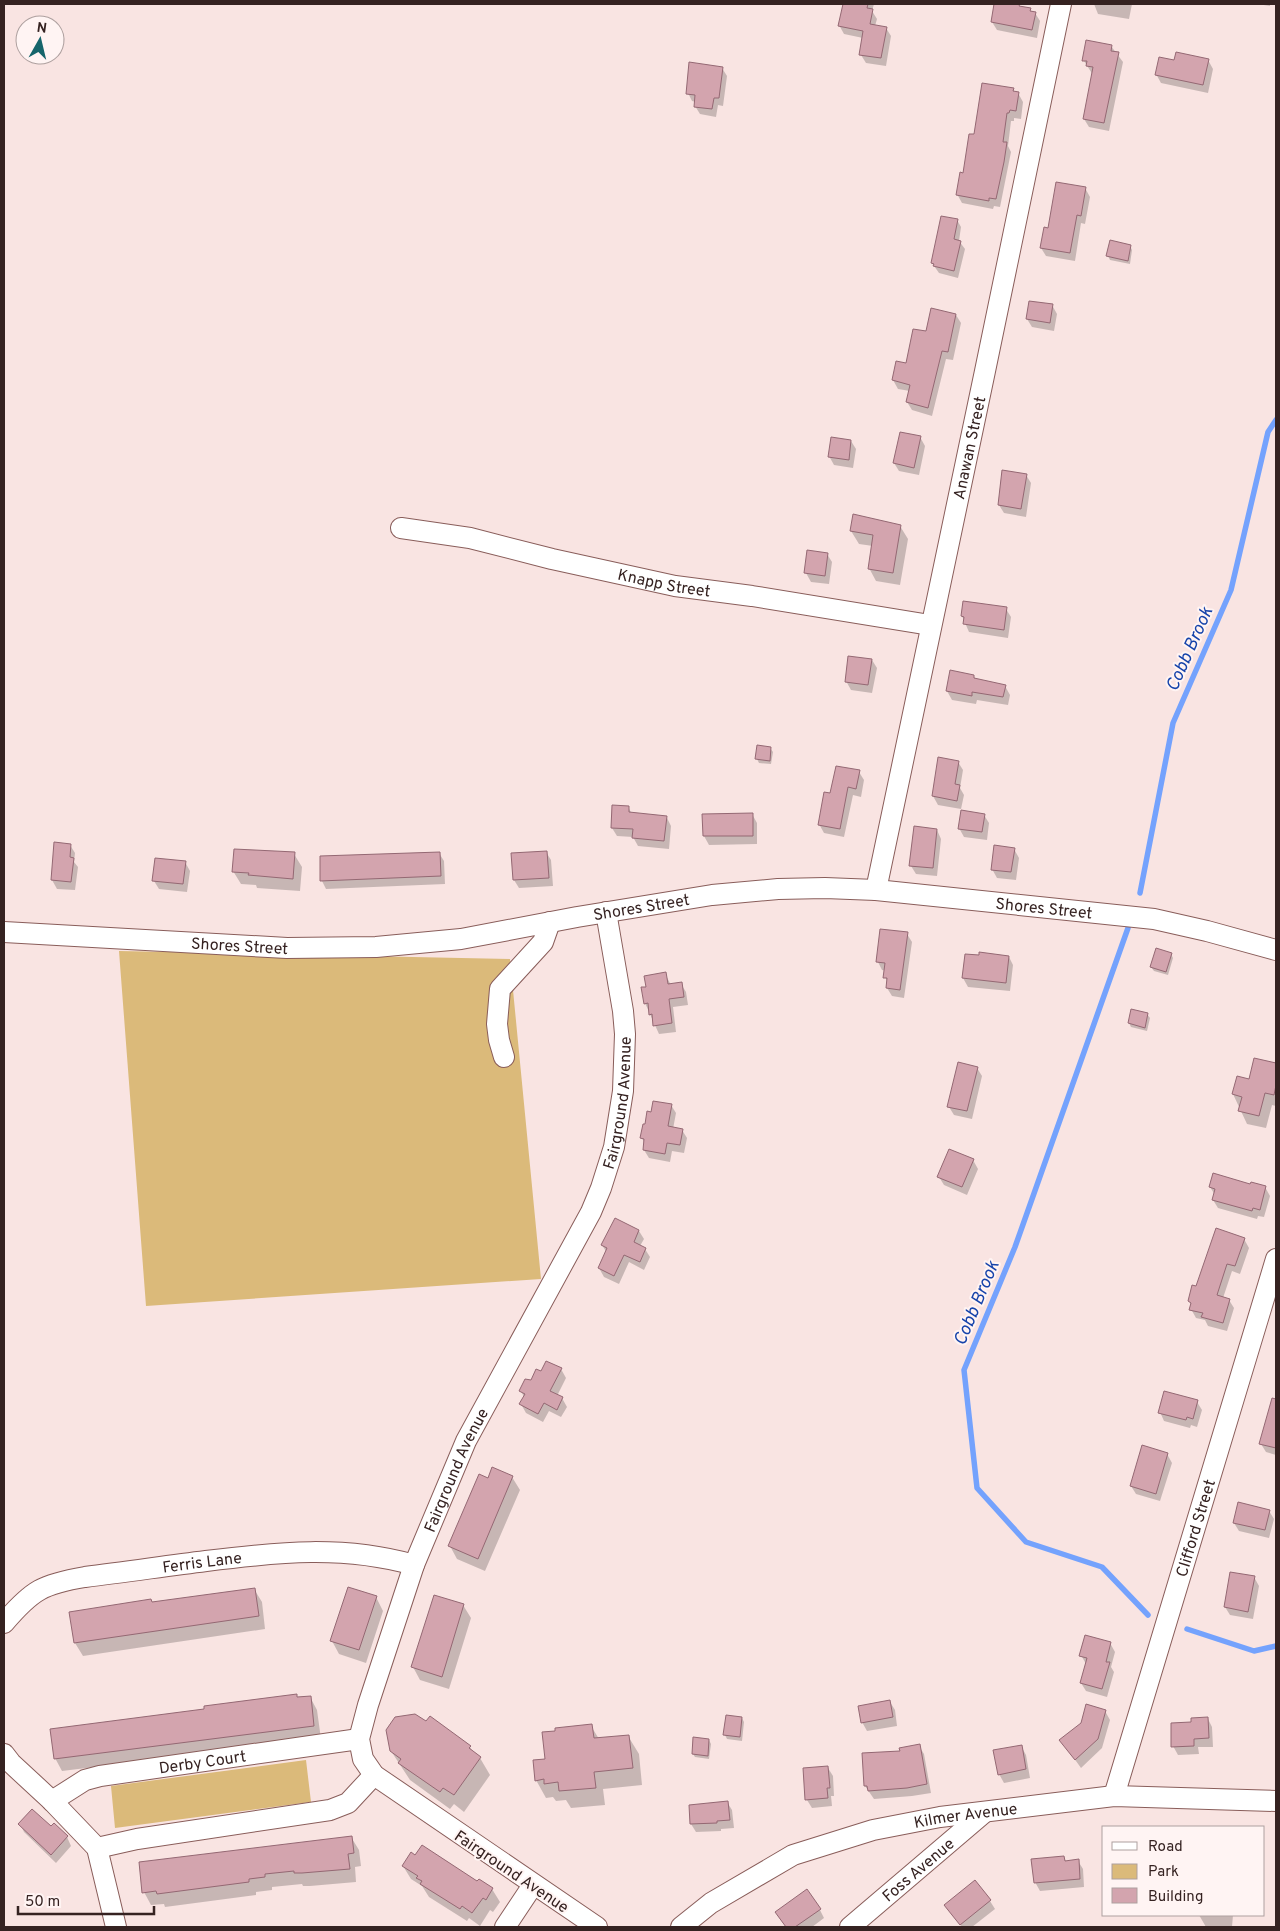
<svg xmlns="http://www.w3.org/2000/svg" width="1280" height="1931" font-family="Overpass,sans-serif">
	<rect width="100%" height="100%" fill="#f9e4e2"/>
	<!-- green -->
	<path fill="#dbba7a" d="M 119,951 L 510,959 L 541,1279 L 146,1306 Z
		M 306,1760 L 311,1802 L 115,1828 L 111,1786 Z"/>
	<!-- shadow -->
	<path fill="#0003" d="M 844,4 L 874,4 L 872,11 L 877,19 L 875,26 L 886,28 L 891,36 L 886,66 L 866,63 L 861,55 L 863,38 L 844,34 L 839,25 Z
		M 996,4 L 1030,10 L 1035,13 L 1040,21 L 1037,38 L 997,30 L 992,22 Z
		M 1094,4 L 1132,4 L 1129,19 L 1098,14 Z
		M 1257,4 L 1270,4 L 1270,6 Z
		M 1111,46 L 1123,62 L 1109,131 L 1089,127 L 1084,119 L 1093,75 L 1084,61 Z
		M 1208,60 L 1213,69 L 1208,93 L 1161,83 L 1156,74 L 1175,62 Z
		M 722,68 L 727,76 L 723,106 L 718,105 L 716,117 L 700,114 L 695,106 L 696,102 L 692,101 L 688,93 Z
		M 1013,89 L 1015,93 L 1018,93 L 1023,102 L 1021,119 L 1014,118 L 1014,121 L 1011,121 L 1008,146 L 1011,152 L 1000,207 L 994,206 L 993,209 L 962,203 L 957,194 L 975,136 Z
		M 1085,188 L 1090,197 L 1085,224 L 1081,223 L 1075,261 L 1046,256 L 1041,248 L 1049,229 Z
		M 957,220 L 961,227 L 959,241 L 965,249 L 958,278 L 939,273 L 932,263 Z
		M 1130,246 L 1132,250 L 1130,264 L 1110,260 L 1108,256 Z
		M 1052,305 L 1057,314 L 1054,331 L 1032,327 L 1027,319 Z
		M 956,315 L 961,323 L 953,360 L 946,359 L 932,416 L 912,410 L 907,402 L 910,391 L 898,389 L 893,380 L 907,365 L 927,333 Z
		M 920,437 L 925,446 L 919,475 L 899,471 L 894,463 Z
		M 851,441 L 856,449 L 853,468 L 834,465 L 829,456 Z
		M 1026,475 L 1031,483 L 1026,517 L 1004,513 L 999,505 Z
		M 900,526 L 908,539 L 900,585 L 876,581 L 869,568 L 873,546 L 859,544 L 851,531 Z
		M 827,554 L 832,562 L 829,584 L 811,582 L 806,573 Z
		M 1006,609 L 1011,617 L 1008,638 L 969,632 L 962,616 Z
		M 872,660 L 877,668 L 872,693 L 851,690 L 846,681 Z
		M 973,676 L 976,680 L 1005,686 L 1010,695 L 1008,705 L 977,700 L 976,704 L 952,700 L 947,691 Z
		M 770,748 L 773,752 L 771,764 L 759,763 L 757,759 Z
		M 958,762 L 963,770 L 960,788 L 964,795 L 961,809 L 938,805 L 933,796 Z
		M 859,772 L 864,780 L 861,797 L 853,795 L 844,837 L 824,833 L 819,824 L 831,795 Z
		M 628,807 L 632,814 L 667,818 L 671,826 L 669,849 L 638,846 L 633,837 L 617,836 L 612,828 Z
		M 752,814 L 757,823 L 757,844 L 709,845 L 704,836 L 704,815 Z
		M 984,815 L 989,823 L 987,840 L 964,837 L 959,828 Z
		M 937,830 L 941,839 L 937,876 L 916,874 L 911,866 Z
		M 55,844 L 70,845 L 75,853 L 74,862 L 78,867 L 75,890 L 57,889 L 52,880 Z
		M 1014,849 L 1019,858 L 1016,880 L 997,878 L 992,869 Z
		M 546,852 L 551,860 L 553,886 L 519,888 L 514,880 Z
		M 439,853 L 444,861 L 445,884 L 326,889 L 322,881 Z
		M 294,854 L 302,867 L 300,891 L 257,888 L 256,885 L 241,884 L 233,871 Z
		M 185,862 L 190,871 L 187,892 L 159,889 L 154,881 Z
		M 907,934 L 912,942 L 904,998 L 892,996 L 887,988 L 888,982 L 885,977 L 886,971 L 882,970 L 878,962 Z
		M 1171,954 L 1173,958 L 1168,975 L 1154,971 L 1151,967 Z
		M 966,955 L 1009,957 L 1013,965 L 1010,991 L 968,987 L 963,978 Z
		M 665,974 L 671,985 L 681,984 L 686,992 L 688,1005 L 673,1007 L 676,1032 L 659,1034 L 645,1003 L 647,988 Z
		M 1147,1014 L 1150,1018 L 1147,1031 L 1131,1027 L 1129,1023 Z
		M 1255,1059 L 1276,1064 L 1276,1106 L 1272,1105 L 1266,1128 L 1247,1124 L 1233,1094 L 1250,1080 Z
		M 977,1068 L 982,1076 L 972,1119 L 954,1115 L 949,1107 Z
		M 671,1105 L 676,1113 L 673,1129 L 682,1130 L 687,1138 L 684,1153 L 672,1151 L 670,1162 L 649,1158 L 644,1150 L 645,1144 L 642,1138 L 647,1125 L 652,1113 Z
		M 973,1160 L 978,1169 L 967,1195 L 944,1185 L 939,1177 Z
		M 1251,1186 L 1265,1187 L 1270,1196 L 1264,1217 L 1258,1216 L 1257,1219 L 1218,1208 L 1213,1200 L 1215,1195 L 1210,1187 Z
		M 639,1231 L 644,1239 L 640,1246 L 645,1249 L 650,1257 L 644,1270 L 629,1262 L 619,1284 L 604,1277 L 599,1268 L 607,1253 L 602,1245 Z
		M 1244,1239 L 1249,1248 L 1240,1274 L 1232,1271 L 1223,1298 L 1229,1300 L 1234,1308 L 1227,1331 L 1208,1326 L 1205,1320 L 1196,1318 L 1191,1309 L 1192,1306 L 1189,1301 Z
		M 561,1369 L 566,1378 L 557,1396 L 562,1398 L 567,1407 L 561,1417 L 549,1411 L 543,1422 L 526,1413 L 521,1404 L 524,1397 L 521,1391 L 541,1373 Z
		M 1197,1402 L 1202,1410 L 1197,1427 L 1191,1425 L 1190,1428 L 1164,1421 L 1160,1412 Z
		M 1275,1403 L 1276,1403 L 1276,1455 L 1266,1452 L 1261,1444 Z
		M 1167,1454 L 1172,1463 L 1160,1501 L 1136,1494 L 1131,1486 Z
		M 512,1477 L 520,1490 L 485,1571 L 457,1559 L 450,1546 L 488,1480 Z
		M 1269,1511 L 1274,1519 L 1269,1538 L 1239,1531 L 1234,1523 Z
		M 1254,1577 L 1259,1586 L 1253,1619 L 1230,1615 L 1225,1607 Z
		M 254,1589 L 262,1602 L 265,1629 L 83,1656 L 75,1643 L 152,1603 Z
		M 376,1597 L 383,1611 L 366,1663 L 339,1654 L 332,1641 Z
		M 463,1605 L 471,1618 L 449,1689 L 420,1680 L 413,1667 Z
		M 1110,1643 L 1115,1652 L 1111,1667 L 1114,1672 L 1107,1697 L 1086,1691 L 1081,1683 L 1086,1664 L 1081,1655 Z
		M 310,1697 L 317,1710 L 321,1739 L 62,1771 L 55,1758 Z
		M 890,1702 L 895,1710 L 897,1726 L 867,1731 L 862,1722 Z
		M 1105,1711 L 1110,1720 L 1102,1748 L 1081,1768 L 1061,1740 Z
		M 742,1718 L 744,1722 L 742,1741 L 727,1739 L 725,1735 Z
		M 1208,1719 L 1212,1727 L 1213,1747 L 1198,1747 L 1199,1754 L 1178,1755 L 1173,1746 L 1192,1724 Z
		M 591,1726 L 599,1739 L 628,1736 L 639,1754 L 642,1785 L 603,1789 L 605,1805 L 571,1808 L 566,1800 L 556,1801 L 553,1797 L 546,1798 L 536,1780 L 546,1760 Z
		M 709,1740 L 711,1744 L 709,1759 L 695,1757 L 693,1754 Z
		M 919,1746 L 924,1754 L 931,1793 L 912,1796 L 874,1799 L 865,1786 L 901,1752 Z
		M 1021,1746 L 1026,1755 L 1030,1778 L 1004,1783 L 999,1774 Z
		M 470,1747 L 474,1754 L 480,1758 L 490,1775 L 464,1812 L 454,1804 L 450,1809 L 410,1780 L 391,1751 Z
		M 828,1768 L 833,1776 L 834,1796 L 831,1796 L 832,1806 L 812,1808 L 807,1800 Z
		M 727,1802 L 732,1810 L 734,1828 L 721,1829 L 721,1831 L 696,1832 L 691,1824 Z
		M 20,1824 L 51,1828 L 67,1837 L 71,1846 L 56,1863 L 24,1832 Z
		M 351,1837 L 359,1850 L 361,1866 L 355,1867 L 356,1882 L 310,1886 L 303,1886 L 302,1884 L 272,1887 L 272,1890 L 256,1892 L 256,1895 L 165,1907 L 164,1904 L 151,1905 L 144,1892 Z
		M 1064,1857 L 1066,1862 L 1078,1861 L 1083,1869 L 1084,1887 L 1040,1891 L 1035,1882 Z
		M 403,1866 L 478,1882 L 492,1889 L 500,1902 L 493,1912 L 490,1910 L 480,1926 L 469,1918 L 467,1921 L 429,1897 L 422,1886 L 411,1879 Z
		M 990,1901 L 995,1909 L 972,1927 L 962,1927 L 946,1905 Z
		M 820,1910 L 824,1918 L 812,1927 L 786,1927 L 781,1920 Z
		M 1199,1915 L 1233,1915 L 1232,1927 L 1206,1927 Z"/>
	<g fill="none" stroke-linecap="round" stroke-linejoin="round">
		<!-- stream -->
		<path stroke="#74a2fd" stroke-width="5.5" d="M 1140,893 L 1173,723 L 1231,590 L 1268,432 L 1276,420
			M 1128,928 L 1015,1247 L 964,1370 L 977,1488 L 1026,1542 L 1102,1567 L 1148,1615
			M 1187,1629 L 1254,1651 L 1276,1646"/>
	</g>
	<!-- building -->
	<path fill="#d3a4ae" stroke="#946873" d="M 843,4 L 868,4 L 867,8 L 873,9 L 870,24 L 887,27 L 881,58 L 859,55 L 863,31 L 838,26 Z
		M 994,4 L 1020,4 L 1019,6 L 1031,8 L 1030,11 L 1036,12 L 1032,30 L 991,22 Z
		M 1086,40 L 1112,45 L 1111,51 L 1119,52 L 1104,123 L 1083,119 L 1093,67 L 1086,66 L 1087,61 L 1082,61 Z
		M 1176,52 L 1209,59 L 1203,85 L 1155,75 L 1159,57 L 1174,60 Z
		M 689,62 L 723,67 L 719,98 L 714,98 L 712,109 L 694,107 L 695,95 L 686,94 Z
		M 982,83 L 1014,88 L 1013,91 L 1019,92 L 1016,111 L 1010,110 L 1009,113 L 1007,113 L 1003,142 L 1007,142 L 1004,162 L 996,199 L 989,198 L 989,201 L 956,195 L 960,172 L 963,173 L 969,134 L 974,134 Z
		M 1056,182 L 1086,187 L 1081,216 L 1077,215 L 1070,253 L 1040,248 L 1044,227 L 1048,228 Z
		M 941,216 L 958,219 L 954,239 L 961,241 L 954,271 L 933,266 L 934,264 L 931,263 Z
		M 1110,240 L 1131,245 L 1128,261 L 1106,256 Z
		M 1029,301 L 1053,304 L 1050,323 L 1026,319 Z
		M 931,308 L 956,314 L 948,352 L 942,351 L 928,408 L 906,402 L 910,385 L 892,380 L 896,361 L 906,363 L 913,329 L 926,331 Z
		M 900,432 L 921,436 L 914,468 L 893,463 Z
		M 831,437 L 851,440 L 849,460 L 828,457 Z
		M 1002,470 L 1027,474 L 1021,509 L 998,505 Z
		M 853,514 L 901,525 L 893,573 L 868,569 L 873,535 L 850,531 Z
		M 807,550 L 828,553 L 825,576 L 804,573 Z
		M 963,601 L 1007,607 L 1004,630 L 963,624 L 964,617 L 961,616 Z
		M 848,656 L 872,659 L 868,685 L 845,682 Z
		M 950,670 L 974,675 L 974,678 L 1006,685 L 1003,697 L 972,692 L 972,696 L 946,691 Z
		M 757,745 L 771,747 L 770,761 L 755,759 Z
		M 938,757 L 959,761 L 955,784 L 960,785 L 957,801 L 932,796 Z
		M 836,766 L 860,770 L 856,789 L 848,787 L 840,829 L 818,825 L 824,792 L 830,793 Z
		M 612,805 L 629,806 L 629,812 L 667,816 L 664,841 L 632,838 L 633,829 L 611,828 Z
		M 961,810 L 985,814 L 982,832 L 958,829 Z
		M 753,813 L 753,836 L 703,836 L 702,814 Z
		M 914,826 L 937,829 L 933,868 L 909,866 Z
		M 54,842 L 71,844 L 70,857 L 74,858 L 71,882 L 51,880 Z
		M 994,845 L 1015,848 L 1011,872 L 991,870 Z
		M 234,849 L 295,852 L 293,879 L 248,875 L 249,873 L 232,872 Z
		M 547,851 L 549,878 L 513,880 L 511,853 Z
		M 440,852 L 441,876 L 320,881 L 320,856 Z
		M 155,858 L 186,861 L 183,884 L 152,881 Z
		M 880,929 L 908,932 L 900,990 L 886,988 L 887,978 L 883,978 L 885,963 L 876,962 Z
		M 1156,948 L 1172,953 L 1166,972 L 1150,967 Z
		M 979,952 L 1009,956 L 1006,983 L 962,978 L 965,954 L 979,955 Z
		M 666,972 L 668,984 L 682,982 L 684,997 L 669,999 L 672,1023 L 653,1026 L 652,1014 L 649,1015 L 648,1003 L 644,1004 L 641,987 L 646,987 L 644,976 Z
		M 1131,1009 L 1148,1013 L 1145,1028 L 1128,1023 Z
		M 1254,1058 L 1276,1063 L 1276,1085 L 1274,1095 L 1265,1093 L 1259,1116 L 1238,1111 L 1242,1097 L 1232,1094 L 1237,1076 L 1249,1079 Z
		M 958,1062 L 978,1067 L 967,1111 L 947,1107 Z
		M 653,1101 L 672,1104 L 668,1126 L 683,1129 L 680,1145 L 667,1143 L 665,1154 L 643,1150 L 644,1139 L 640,1138 L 643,1124 L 645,1124 L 647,1111 L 651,1112 Z
		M 949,1149 L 974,1159 L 962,1187 L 937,1177 Z
		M 1213,1173 L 1250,1184 L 1251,1182 L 1266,1186 L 1260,1210 L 1253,1208 L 1252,1211 L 1212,1200 L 1215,1189 L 1209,1187 Z
		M 615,1218 L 639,1230 L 634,1242 L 646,1248 L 640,1262 L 624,1255 L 614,1276 L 598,1268 L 607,1248 L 601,1245 Z
		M 1216,1228 L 1245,1238 L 1235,1266 L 1227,1264 L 1217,1295 L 1230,1299 L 1223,1323 L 1201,1317 L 1203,1313 L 1189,1310 L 1191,1303 L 1188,1301 L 1192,1285 L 1196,1286 Z
		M 546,1361 L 562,1368 L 550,1391 L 563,1397 L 557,1410 L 544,1403 L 538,1414 L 519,1404 L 525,1394 L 519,1391 L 525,1379 L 531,1380 L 536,1369 L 541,1371 Z
		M 1164,1391 L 1198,1400 L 1193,1419 L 1187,1417 L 1186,1420 L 1158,1413 Z
		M 1272,1398 L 1276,1399 L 1276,1448 L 1259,1444 Z
		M 1142,1445 L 1168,1453 L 1156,1494 L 1130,1486 Z
		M 492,1467 L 513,1476 L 478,1559 L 448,1546 L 479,1474 L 488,1478 Z
		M 1238,1502 L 1270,1510 L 1265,1530 L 1233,1523 Z
		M 1230,1572 L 1255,1576 L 1248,1612 L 1224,1607 Z
		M 348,1587 L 377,1596 L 359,1650 L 330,1641 Z
		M 255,1588 L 259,1616 L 74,1643 L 69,1612 L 151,1599 L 152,1602 Z
		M 434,1595 L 464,1604 L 442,1677 L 411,1667 Z
		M 1085,1635 L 1111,1642 L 1106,1662 L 1110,1662 L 1102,1689 L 1080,1683 L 1087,1658 L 1079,1656 Z
		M 297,1694 L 297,1697 L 311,1696 L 314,1726 L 54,1759 L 50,1729 L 204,1709 L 204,1706 Z
		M 890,1700 L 893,1717 L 861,1723 L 858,1706 Z
		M 1086,1704 L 1106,1710 L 1098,1739 L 1075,1760 L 1059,1740 L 1081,1723 Z
		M 415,1714 L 426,1721 L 430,1716 L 471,1746 L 469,1748 L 481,1757 L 454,1795 L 443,1788 L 440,1792 L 398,1763 L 401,1759 L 390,1751 L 386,1730 L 395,1717 Z
		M 726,1715 L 742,1717 L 740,1737 L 723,1735 Z
		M 1208,1717 L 1209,1738 L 1194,1739 L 1194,1746 L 1171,1747 L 1171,1723 L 1191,1722 L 1191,1718 Z
		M 592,1724 L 594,1738 L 629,1735 L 633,1768 L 594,1772 L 596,1788 L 559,1791 L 558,1782 L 544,1784 L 544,1779 L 535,1781 L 533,1760 L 545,1759 L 542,1732 L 555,1731 L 555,1728 Z
		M 693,1737 L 709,1739 L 708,1756 L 692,1754 Z
		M 920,1744 L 927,1784 L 907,1788 L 868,1791 L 867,1786 L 864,1786 L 862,1753 L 900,1751 L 899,1748 Z
		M 1022,1745 L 1026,1769 L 998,1775 L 993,1750 Z
		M 828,1766 L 830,1788 L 827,1788 L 828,1798 L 805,1800 L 803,1768 Z
		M 728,1801 L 730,1820 L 717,1821 L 717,1823 L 690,1824 L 689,1805 Z
		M 32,1809 L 51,1826 L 54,1823 L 68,1836 L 51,1855 L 18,1824 Z
		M 352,1836 L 354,1853 L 348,1854 L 350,1869 L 302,1873 L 294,1873 L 294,1871 L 265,1874 L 265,1877 L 249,1879 L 249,1882 L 157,1894 L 156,1891 L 142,1893 L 139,1862 Z
		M 422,1845 L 477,1881 L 479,1879 L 493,1888 L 486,1900 L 483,1898 L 472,1913 L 462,1906 L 460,1909 L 420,1884 L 422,1881 L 416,1878 L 418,1876 L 402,1866 L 411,1852 L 415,1855 Z
		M 1064,1856 L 1065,1861 L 1079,1859 L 1080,1879 L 1034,1883 L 1031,1859 Z
		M 975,1880 L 991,1900 L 960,1925 L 944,1905 Z
		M 807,1889 L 821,1909 L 795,1927 L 786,1927 L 775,1912 Z"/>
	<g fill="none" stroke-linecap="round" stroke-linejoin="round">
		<defs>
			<g id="minor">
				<path id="s1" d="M 401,528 L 470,538 L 552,559 L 675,586 L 752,596 L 930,625"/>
				<path id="s2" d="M 876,890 C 936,594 1002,300 1061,4"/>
				<path id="s3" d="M 4,932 L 287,948 L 376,947 L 461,939 L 577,917 L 712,895 L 778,889 L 825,888 L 876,890 L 1154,919 L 1207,931 L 1276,950"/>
				<path d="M 504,1057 L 499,1040 L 497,1024 L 500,989 L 543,942 L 550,922"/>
				<path id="s4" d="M 4,1623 C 32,1590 43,1584 85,1577 C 126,1572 166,1566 206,1561 C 279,1552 343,1545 414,1565"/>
				<path d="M 4,1754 L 11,1763 L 52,1801 L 97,1848 L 116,1927"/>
				<path id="s5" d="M 1114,1796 L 1276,1259"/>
				<path id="s6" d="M 52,1801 L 85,1780 L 100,1776 L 359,1739"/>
				<path d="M 97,1848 L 137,1839 L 330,1810 L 348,1803 L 374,1775"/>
				<path d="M 505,1927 L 533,1885"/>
				<path id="s7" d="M 597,1927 L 374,1775 L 363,1759 L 359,1739 L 368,1705 L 414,1565 L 466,1441 L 591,1212 L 601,1188 L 614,1147 L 623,1091 L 625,1034 L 623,1011 L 606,912"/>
				<path id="s8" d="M 681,1927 L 711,1903 L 793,1855 L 873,1830 L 940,1817 L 1114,1796 L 1276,1801"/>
				<path id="s9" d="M 850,1927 L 985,1812"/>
			</g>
		</defs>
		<!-- minor casing -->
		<use href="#minor" stroke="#895d5a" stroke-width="22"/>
		<!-- minor -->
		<use href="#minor" stroke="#fff" stroke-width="20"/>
	</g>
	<g text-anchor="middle" stroke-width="4" stroke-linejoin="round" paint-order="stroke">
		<!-- street labels -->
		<g font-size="16" fill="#352221" stroke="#fff4f3">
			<text dy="6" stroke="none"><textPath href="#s2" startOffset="452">Anawan Street</textPath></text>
			<text dy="6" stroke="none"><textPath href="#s1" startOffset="269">Knapp Street</textPath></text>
			<text dy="6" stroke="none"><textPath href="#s3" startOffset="641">Shores Street</textPath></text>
			<text dy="6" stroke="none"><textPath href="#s3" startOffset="1046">Shores Street</textPath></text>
			<text dy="6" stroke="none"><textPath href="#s3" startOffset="236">Shores Street</textPath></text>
			<text dy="6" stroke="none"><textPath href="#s7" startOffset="1001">Fairground Avenue</textPath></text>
			<text dy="6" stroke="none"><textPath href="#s7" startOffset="596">Fairground Avenue</textPath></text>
			<text dy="6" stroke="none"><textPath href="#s5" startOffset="280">Clifford Street</textPath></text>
			<text dy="6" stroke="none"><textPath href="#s4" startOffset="214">Ferris Lane</textPath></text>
			<text dy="6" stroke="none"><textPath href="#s6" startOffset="158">Derby Court</textPath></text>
			<text dy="6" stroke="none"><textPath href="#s8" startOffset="311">Kilmer Avenue</textPath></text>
			<text dy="6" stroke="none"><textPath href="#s9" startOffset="89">Foss Avenue</textPath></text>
			<text transform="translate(512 1871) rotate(34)" y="6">Fairground Avenue</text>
		</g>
		<!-- water labels -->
		<g font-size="18" font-style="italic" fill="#1643aa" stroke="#fff4f3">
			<text transform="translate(1189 649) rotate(-66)" y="6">Cobb Brook</text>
			<text transform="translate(976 1303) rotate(-67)" y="6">Cobb Brook</text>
		</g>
	</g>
	<!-- border -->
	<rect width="1280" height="1931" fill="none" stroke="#352221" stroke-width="10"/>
	<!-- legend -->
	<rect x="1102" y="1826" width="162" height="90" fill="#fff4f3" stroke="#aea09f"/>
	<rect x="1112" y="1842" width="25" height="8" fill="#ffffff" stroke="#aea09f"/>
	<text x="1148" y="1851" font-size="15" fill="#352221">Road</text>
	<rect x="1112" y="1864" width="25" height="15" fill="#dbba7a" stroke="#aea09f"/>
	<text x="1148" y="1876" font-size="15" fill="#352221">Park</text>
	<rect x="1112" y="1888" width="25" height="15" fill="#d3a4ae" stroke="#aea09f"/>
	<text x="1148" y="1901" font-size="15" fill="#352221">Building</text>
	<!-- north arrow -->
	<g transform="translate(40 40) rotate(8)"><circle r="24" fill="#fff4f3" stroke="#aea09f"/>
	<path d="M0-4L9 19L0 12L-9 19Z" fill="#16656b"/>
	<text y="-8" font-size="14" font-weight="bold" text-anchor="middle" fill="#352221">N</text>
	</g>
	<!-- scale -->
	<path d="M18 1906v8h136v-8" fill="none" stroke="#352221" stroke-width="2.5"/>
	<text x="25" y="1906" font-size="15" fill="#352221" stroke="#fff4f3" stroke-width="4" paint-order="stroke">50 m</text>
</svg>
